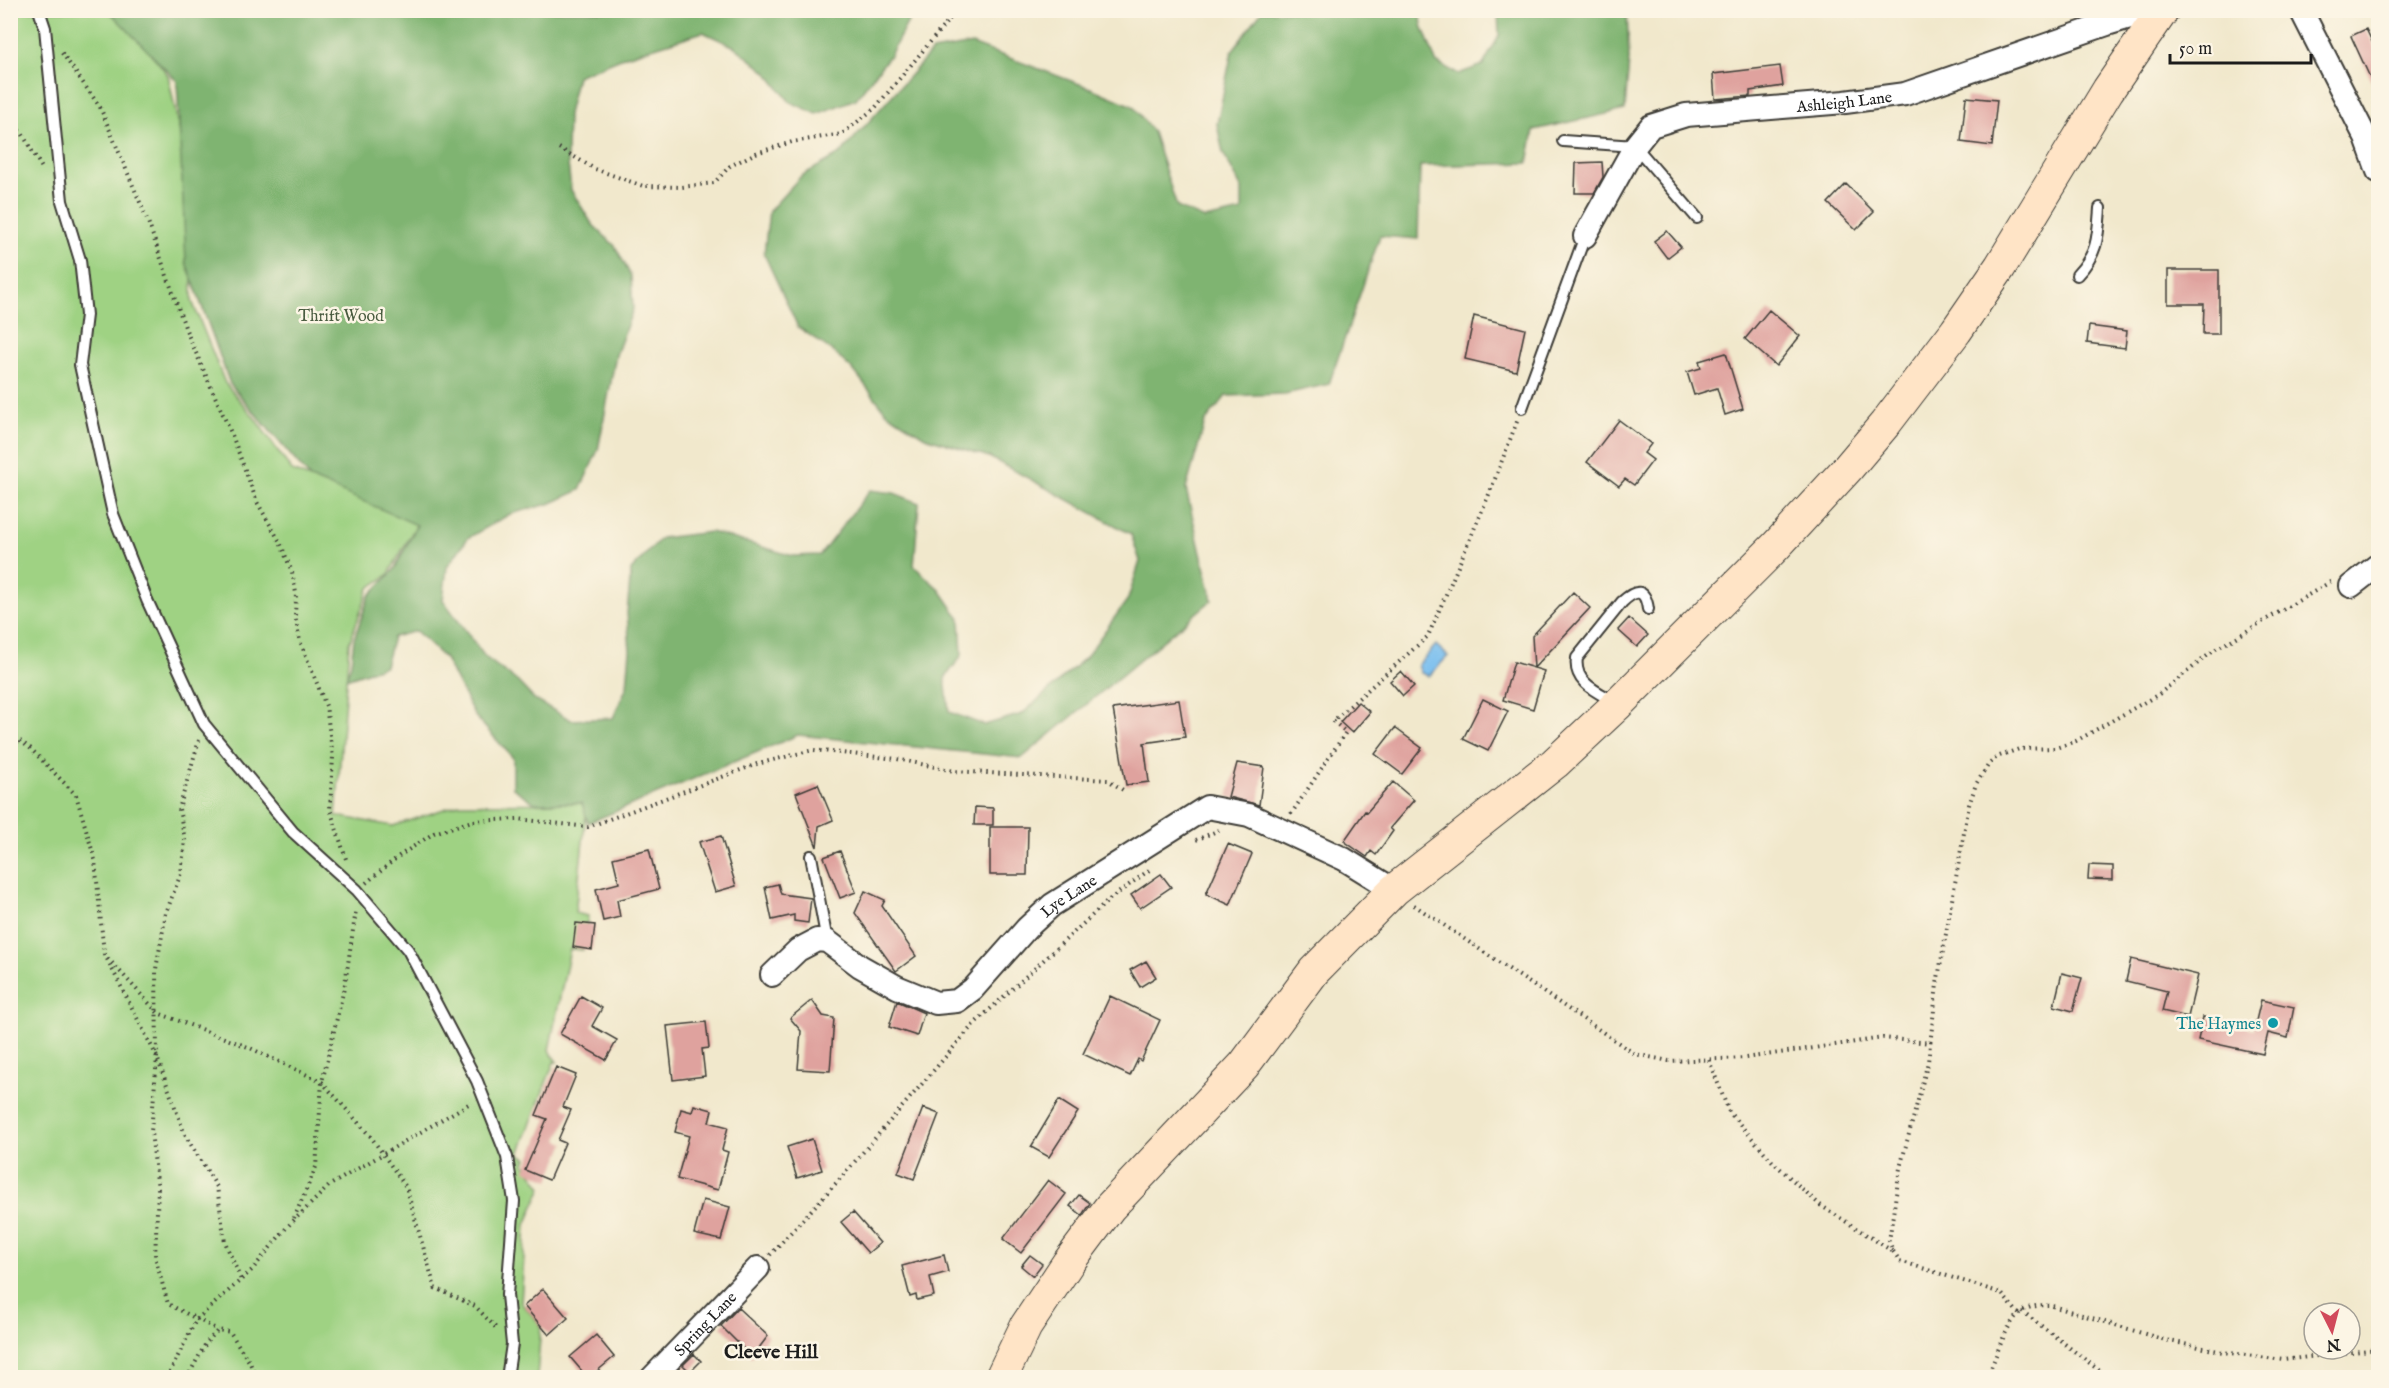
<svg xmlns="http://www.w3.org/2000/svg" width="2389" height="1388" font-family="'IM FELL English',serif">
	<rect width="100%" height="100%" fill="#fcf5e5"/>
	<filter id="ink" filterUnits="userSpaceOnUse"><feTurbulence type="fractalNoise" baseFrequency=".0167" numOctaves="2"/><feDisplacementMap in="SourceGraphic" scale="12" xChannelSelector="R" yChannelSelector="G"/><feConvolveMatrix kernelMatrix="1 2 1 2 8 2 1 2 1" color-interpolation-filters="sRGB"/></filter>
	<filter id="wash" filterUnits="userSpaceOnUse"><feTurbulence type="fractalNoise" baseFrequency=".008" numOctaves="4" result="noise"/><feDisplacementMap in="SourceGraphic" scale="24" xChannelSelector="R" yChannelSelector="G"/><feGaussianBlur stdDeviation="1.35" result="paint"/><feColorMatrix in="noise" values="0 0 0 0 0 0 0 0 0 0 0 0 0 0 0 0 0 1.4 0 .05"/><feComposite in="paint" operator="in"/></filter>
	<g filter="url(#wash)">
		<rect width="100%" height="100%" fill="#f1e8cc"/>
		<!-- green -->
		<path fill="#9fd283" stroke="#5e7750" stroke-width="1.5" d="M 10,11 L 109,11 L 132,28 L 168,75 L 191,186 L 192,301 L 225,383 L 254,417 L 292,471 L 418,522 L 388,575 L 369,588 L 349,644 L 336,816 L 393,826 L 459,804 L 582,803 L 586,814 L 575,913 L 588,916 L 583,950 L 570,949 L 549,1050 L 557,1062 L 554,1062 L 519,1154 L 527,1158 L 525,1164 L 542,1187 L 526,1225 L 521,1303 L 541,1325 L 537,1377 L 11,1377 Z"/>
		<!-- forest -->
		<path fill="#7fb471" stroke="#4e6846" stroke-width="1.5" d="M 109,11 L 916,11 L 911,16 L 890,55 L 856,99 L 817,114 L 790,102 L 766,72 L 735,47 L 703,32 L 626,56 L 577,76 L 568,114 L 567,155 L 571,190 L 592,224 L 615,246 L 631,276 L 633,309 L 616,355 L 598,450 L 580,490 L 549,504 L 510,514 L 468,538 L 447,567 L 443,600 L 485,657 L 517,681 L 535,700 L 571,720 L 613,718 L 627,686 L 630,650 L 627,613 L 631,570 L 661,538 L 711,532 L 793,556 L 820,555 L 870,490 L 894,493 L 919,503 L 914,566 L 940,590 L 960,619 L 962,655 L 945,678 L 949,712 L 984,725 L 1022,714 L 1086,657 L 1128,599 L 1140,561 L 1131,534 L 989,457 L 925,437 L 886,412 L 855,372 L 831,350 L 798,327 L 764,254 L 769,211 L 801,176 L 840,154 L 932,51 L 972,44 L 1093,89 L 1133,106 L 1153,132 L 1177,207 L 1205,219 L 1242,211 L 1242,189 L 1223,153 L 1217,124 L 1232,51 L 1262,11 L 1420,11 L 1422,25 L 1436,62 L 1458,74 L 1483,65 L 1499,36 L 1498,11 L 1627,11 L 1629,59 L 1625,110 L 1534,130 L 1528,163 L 1420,166 L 1418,239 L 1380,236 L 1329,384 L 1285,394 L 1226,396 L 1205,422 L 1186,489 L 1212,600 L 1022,758 L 798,735 L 588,823 L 582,803 L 535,803 L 513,788 L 513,758 L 475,716 L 445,659 L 416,631 L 393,637 L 385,666 L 346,679 L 351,663 L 354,639 L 369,596 L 394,570 L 417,525 L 310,478 L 230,384 L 186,262 L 177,81 Z"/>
		<!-- water -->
		<path fill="#78beef" stroke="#4a6d86" stroke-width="1.5" d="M 1436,645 L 1448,656 L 1429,676 L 1421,673 L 1418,665 Z"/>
		<g id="blocks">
			<!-- building -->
			<path fill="#dfa29e" d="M 2366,29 L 2379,56 L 2379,97 L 2351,36 Z
				M 1780,66 L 1783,86 L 1750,91 L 1750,96 L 1715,99 L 1713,74 Z
				M 1966,97 L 1997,100 L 1992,146 L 1961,142 Z
				M 1602,162 L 1603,177 L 1594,193 L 1575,193 L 1576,163 Z
				M 1846,184 L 1874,212 L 1856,230 L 1828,203 Z
				M 1667,231 L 1681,247 L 1667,258 L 1654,241 Z
				M 2168,270 L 2219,270 L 2219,334 L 2203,334 L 2204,304 L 2168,304 Z
				M 1769,310 L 1800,336 L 1776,366 L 1745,339 Z
				M 1474,316 L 1525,329 L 1516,371 L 1465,359 Z
				M 2089,326 L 2127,331 L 2125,348 L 2087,343 Z
				M 1726,353 L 1743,409 L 1725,415 L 1717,388 L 1694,395 L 1687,372 L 1701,368 L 1699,361 Z
				M 1619,420 L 1651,444 L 1644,453 L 1653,460 L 1634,485 L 1625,479 L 1619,486 L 1587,462 Z
				M 1573,592 L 1590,608 L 1534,668 L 1544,671 L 1533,709 L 1503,700 L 1514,662 L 1534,668 L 1532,636 Z
				M 1629,618 L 1648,635 L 1637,647 L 1618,630 Z
				M 1401,671 L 1414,686 L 1403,696 L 1390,681 Z
				M 1483,699 L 1508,711 L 1488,751 L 1463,739 Z
				M 1179,700 L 1185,737 L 1144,743 L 1149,782 L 1126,785 L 1113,709 Z
				M 1358,702 L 1370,712 L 1352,733 L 1340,722 Z
				M 1395,728 L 1422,748 L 1402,774 L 1375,754 Z
				M 1237,763 L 1264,767 L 1259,805 L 1228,797 Z
				M 1393,782 L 1414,800 L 1390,828 L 1393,831 L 1376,855 L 1371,851 L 1367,857 L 1344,841 L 1365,811 L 1367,812 Z
				M 818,784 L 833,820 L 819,826 L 817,847 L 796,793 Z
				M 975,807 L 993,808 L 993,825 L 974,825 Z
				M 990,827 L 1028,827 L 1027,875 L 990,875 Z
				M 721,836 L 736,886 L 715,892 L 699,842 Z
				M 1228,844 L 1252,854 L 1230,905 L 1206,894 Z
				M 649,849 L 659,889 L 617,900 L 620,917 L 603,921 L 596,889 L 619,883 L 613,858 Z
				M 840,851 L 856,892 L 840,898 L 824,857 Z
				M 2089,865 L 2113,866 L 2113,880 L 2088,879 Z
				M 1161,874 L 1171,887 L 1140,908 L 1131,895 Z
				M 778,884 L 781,894 L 811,898 L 808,923 L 794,921 L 794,915 L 772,920 L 765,887 Z
				M 865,891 L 885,900 L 882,906 L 916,956 L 896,971 L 855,913 Z
				M 576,923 L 595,925 L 592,950 L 573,947 Z
				M 2131,959 L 2198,975 L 2188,1017 L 2162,1011 L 2167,991 L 2126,981 Z
				M 1146,961 L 1156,977 L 1140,987 L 1130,970 Z
				M 2062,973 L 2082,978 L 2073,1011 L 2054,1006 Z
				M 581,996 L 602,1008 L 592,1026 L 617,1040 L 606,1060 L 560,1034 Z
				M 1110,996 L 1160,1020 L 1141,1061 L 1138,1059 L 1130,1076 L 1083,1054 Z
				M 812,1000 L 823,1016 L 834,1018 L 830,1071 L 798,1069 L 801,1031 L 790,1018 Z
				M 2261,1000 L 2294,1007 L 2288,1038 L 2268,1033 L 2263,1054 L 2198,1040 L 2203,1017 L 2254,1029 Z
				M 897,1001 L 924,1013 L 917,1036 L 889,1027 Z
				M 706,1022 L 709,1048 L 702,1049 L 705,1076 L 673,1080 L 667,1026 Z
				M 556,1067 L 576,1075 L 563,1107 L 571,1110 L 558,1140 L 565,1143 L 549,1180 L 525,1170 L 547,1119 L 536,1115 Z
				M 1059,1100 L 1078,1112 L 1049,1157 L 1031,1147 Z
				M 694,1105 L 712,1110 L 709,1122 L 728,1127 L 722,1150 L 728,1152 L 718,1190 L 677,1179 L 689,1136 L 675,1132 L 681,1109 L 692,1112 Z
				M 923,1108 L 939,1114 L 914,1179 L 898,1173 Z
				M 812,1139 L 822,1170 L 797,1178 L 787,1147 Z
				M 1048,1180 L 1066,1194 L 1021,1253 L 1003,1239 Z
				M 1079,1195 L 1090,1203 L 1082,1215 L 1070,1206 Z
				M 703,1200 L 730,1207 L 721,1240 L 694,1234 Z
				M 853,1212 L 880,1243 L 868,1253 L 841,1222 Z
				M 944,1255 L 948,1272 L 930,1277 L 934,1296 L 917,1300 L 916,1295 L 910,1297 L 902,1266 Z
				M 1030,1255 L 1042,1264 L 1033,1276 L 1021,1266 Z
				M 543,1289 L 568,1318 L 549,1335 L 524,1306 Z
				M 738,1308 L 768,1336 L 752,1357 L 721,1326 Z
				M 596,1335 L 614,1357 L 590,1377 L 587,1377 L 570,1357 Z
				M 694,1354 L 701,1361 L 690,1372 L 683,1365 Z"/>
		</g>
	</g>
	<g filter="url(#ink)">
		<use href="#blocks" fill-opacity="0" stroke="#3c3b36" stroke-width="1.5"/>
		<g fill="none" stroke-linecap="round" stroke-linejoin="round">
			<defs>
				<path id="lane" d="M 39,10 L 45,28 L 62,201 L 80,260 L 86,315 L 80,365 L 113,514 L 147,600 L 204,724 L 293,832 L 357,890 L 408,950 L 477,1081 L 507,1157 L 514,1201 L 507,1295 L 512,1344 L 507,1378
					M 1563,141 L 1635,146 L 1697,218
					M 2077,275 C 2098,253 2098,237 2100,208
					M 1522,408 L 1585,236
					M 1615,702 C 1598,692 1573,683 1577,658 L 1622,602 C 1636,589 1645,588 1648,609
					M 811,856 L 827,941"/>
				<g id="street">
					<path d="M 2301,10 L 2366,138 L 2378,171"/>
					<path id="s1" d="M 1585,236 L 1635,146 L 1651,126 L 1686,115 L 1845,102 L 1905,94 L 2107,24 L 2153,10"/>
					<path d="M 2351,586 L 2378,565"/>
					<path id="s2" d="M 772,975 L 798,950 L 817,940 L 827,941 L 860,966 L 897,987 L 936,1003 L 957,1001 L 973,989 L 1027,928 L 1052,905 L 1207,807 L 1249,815 L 1344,859 L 1394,890"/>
					<path id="s3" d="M 652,1378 L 758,1268"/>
				</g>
				<path id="secondary" d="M 1001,1378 L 1026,1326 L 1068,1263 L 1110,1207 L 1244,1065 L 1314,971 L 1394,890 L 1555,763 L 1618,704 L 1776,546 L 1847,469 L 1885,424 L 1956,331 L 2000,267 L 2108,90 L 2163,10"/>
			</defs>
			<!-- lane casing -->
			<use href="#lane" stroke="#3c3b36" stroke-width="14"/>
			<!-- street casing -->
			<use href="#street" stroke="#3c3b36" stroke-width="26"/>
			<!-- secondary casing -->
			<use href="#secondary" stroke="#3c3b36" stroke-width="34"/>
			<!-- path -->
			<path stroke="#3c3b36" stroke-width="4" stroke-dasharray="1.5 4.5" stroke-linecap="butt" d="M 62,53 L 100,107 L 147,219 L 186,330 L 232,435 L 257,502 L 280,542 L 292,572 L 296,593 L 295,616 L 300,641 L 326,706 L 333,757 L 330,809 L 346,859
				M 10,122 L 22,133 L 43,170
				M 559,148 L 595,169 L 643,186 L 682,187 L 714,183 L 730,166 L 756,153 L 792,142 L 842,134 L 875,108 L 957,10
				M 10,734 L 30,748 L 76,795 L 95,860 L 104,954 L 158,1013 L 248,1047 L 322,1082 L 371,1137 L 406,1187 L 435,1288 L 475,1306 L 497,1329
				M 199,740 L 179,809 L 185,840 L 181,873 L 166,913 L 156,969 L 157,1057 L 151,1132 L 158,1189 L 155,1257 L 168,1304 L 218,1330
				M 1291,814 L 1346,732 L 1333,721 L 1428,636 L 1488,497 L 1518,419
				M 1196,840 L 1219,830
				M 366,883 L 399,856 L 434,833 L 472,821 L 518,819 L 588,827 L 757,764 L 813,750 L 897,759 L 954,771 L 1108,780 L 1126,792
				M 1414,905 L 1635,1054 L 1669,1061 L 1745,1058 L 1883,1038 L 1930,1043
				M 107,959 L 157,1057 L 185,1135 L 217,1187 L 225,1242 L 241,1280
				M 1709,1060 L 1729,1112 L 1774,1163 L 1820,1205 L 1892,1251
				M 294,1218 L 316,1167 L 322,1082 L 345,984 L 356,910
				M 770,1255 L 838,1181 L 973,1025 L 1110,899 L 1152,868
				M 2022,1311 L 2109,1378
				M 2019,1314 L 2001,1293 L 1900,1261 L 1893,1251 L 1889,1241 L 1900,1168 L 1928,1062 L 1937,984 L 1969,805 L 1976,784 L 1989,764 L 1997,757 L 2019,749 L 2056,748 L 2076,741 L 2159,694 L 2216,649 L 2332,581
				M 167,1378 L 196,1320 L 252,1270 L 287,1227 L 330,1185 L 472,1102
				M 187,1378 L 206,1343 L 218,1330 L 230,1332 L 250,1363 L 256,1378
				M 1987,1378 C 1995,1360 2006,1322 2022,1311 C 2030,1306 2040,1305 2049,1305 L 2165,1340 L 2223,1352 L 2283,1360 L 2378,1349"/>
			<!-- lane -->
			<use href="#lane" stroke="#fff" stroke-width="10"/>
			<!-- street -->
			<use href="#street" stroke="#fff" stroke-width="22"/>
			<!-- secondary -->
			<use href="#secondary" stroke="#ffe4c6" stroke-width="32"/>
		</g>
	</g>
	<!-- markers -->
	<circle fill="#0f9aa8" stroke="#fcf5e5" stroke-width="2" cx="2273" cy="1023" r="6"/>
	<g text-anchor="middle" stroke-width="5" stroke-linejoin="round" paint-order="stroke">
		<!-- street labels -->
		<g font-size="16" fill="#1c1c1c" stroke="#fcf5e5">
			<text dy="6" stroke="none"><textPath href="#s1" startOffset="324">Ashleigh Lane</textPath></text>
			<text dy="6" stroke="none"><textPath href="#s2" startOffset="369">Lye Lane</textPath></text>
			<text dy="6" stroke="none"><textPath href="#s3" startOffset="76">Spring Lane</textPath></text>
		</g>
		<!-- park labels -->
		<g font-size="16" fill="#4a5c40" stroke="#fcf5e5">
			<text x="341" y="321">Thrift Wood</text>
		</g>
		<!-- culture labels -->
		<g font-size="16" fill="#0d838f" stroke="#fcf5e5" text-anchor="end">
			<text x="2261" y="1029">The Haymes</text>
		</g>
		<!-- quarter labels -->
		<g font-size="20" font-weight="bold" fill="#1c1c1c" stroke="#fcf5e5">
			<text x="771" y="1358">Cleeve Hill</text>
		</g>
	</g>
	<!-- margin -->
	<rect width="2389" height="1388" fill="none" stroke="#fcf5e5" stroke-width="36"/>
	<!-- north arrow -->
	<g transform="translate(2332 1331) rotate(174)"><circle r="28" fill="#fcf5e5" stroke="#a29e95" stroke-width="1.5"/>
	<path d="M0-4.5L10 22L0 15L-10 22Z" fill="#d1495b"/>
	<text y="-9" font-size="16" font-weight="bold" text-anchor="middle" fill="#1c1c1c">N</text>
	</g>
	<!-- scale -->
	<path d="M2170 54v9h141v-9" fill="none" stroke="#1c1c1c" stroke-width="3"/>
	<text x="2179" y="54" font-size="18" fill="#1c1c1c" stroke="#fcf5e5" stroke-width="4.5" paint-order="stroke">50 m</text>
</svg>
